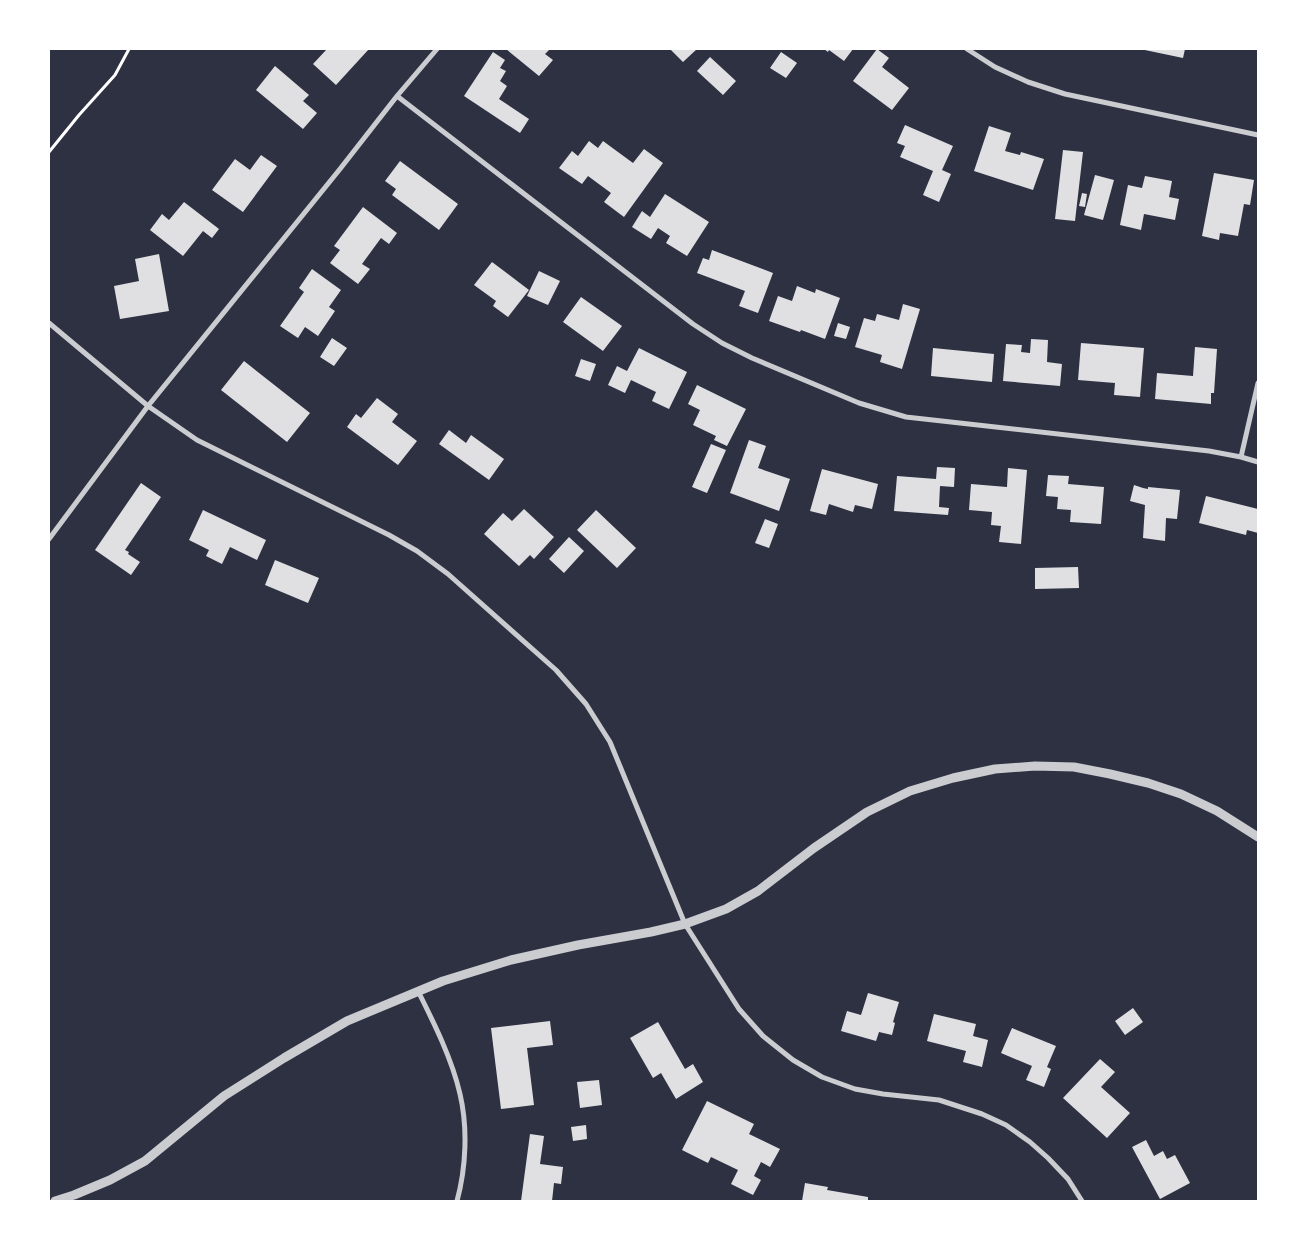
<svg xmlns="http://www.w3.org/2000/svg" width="1307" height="1250" font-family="Commissioner,sans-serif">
	<rect width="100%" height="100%" fill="#2d3142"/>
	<!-- building -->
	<path fill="#e0e0e3" d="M 327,49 L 369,49 L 336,85 L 313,64 Z
		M 506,49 L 550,49 L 545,54 L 553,60 L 539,76 Z
		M 670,49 L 697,49 L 683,62 Z
		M 824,49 L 853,49 L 844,61 L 829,50 L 828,52 Z
		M 877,49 L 889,58 L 882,67 L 909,88 L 892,110 L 853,81 Z
		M 1140,49 L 1185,49 L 1183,58 Z
		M 493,52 L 505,60 L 500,68 L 506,71 L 500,81 L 507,86 L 499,99 L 529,119 L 520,133 L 464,96 Z
		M 781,52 L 797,63 L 786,78 L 770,68 Z
		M 710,57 L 736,81 L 723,95 L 697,71 Z
		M 275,66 L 309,95 L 303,101 L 317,113 L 303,129 L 256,90 Z
		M 905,125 L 953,146 L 942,170 L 951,174 L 939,202 L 923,195 L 933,171 L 900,157 L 905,146 L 897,143 Z
		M 989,126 L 1011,133 L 1005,151 L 1020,155 L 1021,152 L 1044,159 L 1033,190 L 974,171 Z
		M 589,141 L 598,148 L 603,141 L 633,163 L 644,149 L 663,163 L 624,217 L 604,202 L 611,193 L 588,176 L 582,184 L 559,168 L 572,151 L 578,156 Z
		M 1063,150 L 1083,152 L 1075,221 L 1055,219 Z
		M 261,155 L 277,166 L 243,212 L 212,190 L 235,159 L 250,170 Z
		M 400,161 L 458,204 L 439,230 L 392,195 L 396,189 L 385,181 Z
		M 1214,173 L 1254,180 L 1250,205 L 1244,204 L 1238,236 L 1220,233 L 1219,240 L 1202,236 Z
		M 1095,175 L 1114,180 L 1103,220 L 1084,215 Z
		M 1145,176 L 1172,181 L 1169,197 L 1179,199 L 1175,220 L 1144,214 L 1141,230 L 1120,225 L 1128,185 L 1142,188 Z
		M 1082,193 L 1087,194 L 1085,207 L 1079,206 Z
		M 665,194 L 709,222 L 687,256 L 666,243 L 670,236 L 658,228 L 651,239 L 632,227 L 642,211 L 650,217 Z
		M 184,202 L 219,229 L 212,238 L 203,231 L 183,256 L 150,230 L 162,214 L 169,220 Z
		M 363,207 L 397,233 L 389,244 L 381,238 L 362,264 L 370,269 L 358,284 L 330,263 L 340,250 L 334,246 Z
		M 712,250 L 773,273 L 758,313 L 739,306 L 745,291 L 697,273 L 703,258 L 709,260 Z
		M 159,254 L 169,311 L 120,319 L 114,286 L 139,281 L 135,259 Z
		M 492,262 L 529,290 L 508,317 L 493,306 L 496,301 L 474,285 Z
		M 312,269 L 341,290 L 329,307 L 335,311 L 318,336 L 305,327 L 298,338 L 280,326 L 304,292 L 299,288 Z
		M 539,271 L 560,281 L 548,305 L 527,296 Z
		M 797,286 L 815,293 L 816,289 L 840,298 L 825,339 L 801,330 L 800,332 L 769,321 L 778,296 L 792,301 Z
		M 581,297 L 622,326 L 603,351 L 563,322 Z
		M 903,304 L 920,309 L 902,369 L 880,362 L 882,355 L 855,347 L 864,318 L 875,321 L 877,314 L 899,320 Z
		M 838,323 L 850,327 L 846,339 L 834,336 Z
		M 332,338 L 347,348 L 334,366 L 320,357 Z
		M 1031,339 L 1048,340 L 1047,362 L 1062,364 L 1060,386 L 1003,381 L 1006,344 L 1022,345 L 1021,352 L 1030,353 Z
		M 1081,343 L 1144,348 L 1140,397 L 1114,395 L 1115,383 L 1078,380 Z
		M 1195,347 L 1217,349 L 1214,393 L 1211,393 L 1211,404 L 1155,399 L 1157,373 L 1193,376 Z
		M 639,348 L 687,372 L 669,409 L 652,401 L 656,392 L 631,380 L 625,393 L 608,385 L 617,366 L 627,371 Z
		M 933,348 L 994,354 L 992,382 L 931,376 Z
		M 581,359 L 596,364 L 590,381 L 575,376 Z
		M 244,361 L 310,413 L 287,442 L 221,390 Z
		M 697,385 L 746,409 L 727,446 L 714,440 L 716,436 L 693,425 L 700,410 L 688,404 Z
		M 377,398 L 398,414 L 392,422 L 417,441 L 398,465 L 347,427 L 356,414 L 361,418 Z
		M 449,430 L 466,443 L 471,435 L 504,459 L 489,480 L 439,444 Z
		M 749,440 L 766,446 L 758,468 L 790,479 L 779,511 L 730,493 Z
		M 711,444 L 726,450 L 707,493 L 692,487 Z
		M 937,467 L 955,468 L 954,487 L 940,486 L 939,507 L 949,508 L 948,515 L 894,511 L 897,476 L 936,479 Z
		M 1008,468 L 1027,470 L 1021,544 L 999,542 L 1001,526 L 991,525 L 992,512 L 969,510 L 971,484 L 1007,487 Z
		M 822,469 L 878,484 L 872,509 L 855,505 L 853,512 L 829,504 L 826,515 L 810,511 Z
		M 1048,475 L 1069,476 L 1068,484 L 1104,487 L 1101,524 L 1070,522 L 1071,510 L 1057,509 L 1058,497 L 1046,496 Z
		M 141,483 L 161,497 L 125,550 L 129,552 L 128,554 L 140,562 L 131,575 L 95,550 Z
		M 1134,485 L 1143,488 L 1148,489 L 1148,487 L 1180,490 L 1177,519 L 1166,518 L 1165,541 L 1143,538 L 1145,505 L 1130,501 Z
		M 1206,496 L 1258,509 L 1258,533 L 1247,530 L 1246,535 L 1199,523 Z
		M 524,509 L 554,537 L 534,559 L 530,555 L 519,566 L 484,534 L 503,513 L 512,521 Z
		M 203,510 L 266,540 L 257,560 L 230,547 L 222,564 L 206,556 L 209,550 L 189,540 Z
		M 596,510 L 636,548 L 617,568 L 577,530 Z
		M 765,519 L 778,524 L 769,548 L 755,543 Z
		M 569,537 L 584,551 L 564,573 L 549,559 Z
		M 275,560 L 319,578 L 308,603 L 265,585 Z
		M 1078,567 L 1079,588 L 1035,589 L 1035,568 Z
		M 868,993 L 899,1002 L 893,1022 L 895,1023 L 892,1035 L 879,1032 L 876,1041 L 841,1031 L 847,1011 L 861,1015 Z
		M 1133,1008 L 1143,1022 L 1125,1035 L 1115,1021 Z
		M 934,1014 L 976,1024 L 973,1036 L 988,1040 L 982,1067 L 963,1062 L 966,1051 L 927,1041 Z
		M 550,1021 L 553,1045 L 527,1048 L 534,1105 L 501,1109 L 491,1028 Z
		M 658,1022 L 685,1069 L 693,1064 L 703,1082 L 676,1099 L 661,1073 L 653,1078 L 630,1038 Z
		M 1012,1028 L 1056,1046 L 1047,1067 L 1051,1069 L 1044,1087 L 1026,1080 L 1032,1066 L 1001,1053 Z
		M 1100,1059 L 1115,1072 L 1101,1087 L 1130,1113 L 1107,1138 L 1063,1098 Z
		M 599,1080 L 602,1105 L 580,1108 L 577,1082 Z
		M 707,1101 L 754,1124 L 749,1134 L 780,1149 L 770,1167 L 761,1162 L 754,1176 L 761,1180 L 753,1195 L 731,1184 L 738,1170 L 711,1157 L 708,1163 L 682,1150 Z
		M 586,1125 L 587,1139 L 573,1141 L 571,1127 Z
		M 530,1134 L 544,1136 L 540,1164 L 563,1167 L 561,1184 L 554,1183 L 552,1201 L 521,1201 Z
		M 1146,1140 L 1154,1156 L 1163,1151 L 1167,1159 L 1175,1155 L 1190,1183 L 1160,1199 L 1132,1147 Z
		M 805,1183 L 828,1187 L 827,1190 L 868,1197 L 868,1201 L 802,1201 Z"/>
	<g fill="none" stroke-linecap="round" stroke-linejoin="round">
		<!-- path -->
		<path stroke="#fff" stroke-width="3" d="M 49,152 L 79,115 L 115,75 L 129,49"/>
		<!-- minor -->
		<path stroke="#caccd0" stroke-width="5" d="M 967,49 L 995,67 L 1028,82 L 1065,94 L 1258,135
			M 397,96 L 693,324 L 722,343 L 752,358 L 859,403 L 906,417 L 1209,451 L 1241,457 L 1258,462
			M 49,323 L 148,406 L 197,440 L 389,535 L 417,551 L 448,574 L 556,670 L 586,704 L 610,742 L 685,924 L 739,1009 L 763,1036 L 793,1060 L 822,1077 L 855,1089 L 883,1094 L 939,1100 L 982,1114 L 1006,1125 L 1030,1142 L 1048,1158 L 1068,1179 L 1082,1201
			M 1241,457 L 1258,383
			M 49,539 L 148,406 L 340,169 L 397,96 L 437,49
			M 418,991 C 434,1023 452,1059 460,1094 C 468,1128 466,1168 457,1201"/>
		<!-- tertiary -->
		<path stroke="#caccd0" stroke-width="9" d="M 55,1201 L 74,1195 L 110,1180 L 145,1161 L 224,1096 L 284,1058 L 347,1021 L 443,981 L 511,960 L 578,945 L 651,932 L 685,924 L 726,909 L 758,891 L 814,848 L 867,812 L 910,791 L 953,778 L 995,769 L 1035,766 L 1074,767 L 1110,774 L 1148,783 L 1181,794 L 1217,811 L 1258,837"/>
	</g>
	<!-- border -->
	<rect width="1307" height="1250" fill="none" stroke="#ffffff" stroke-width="100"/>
</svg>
